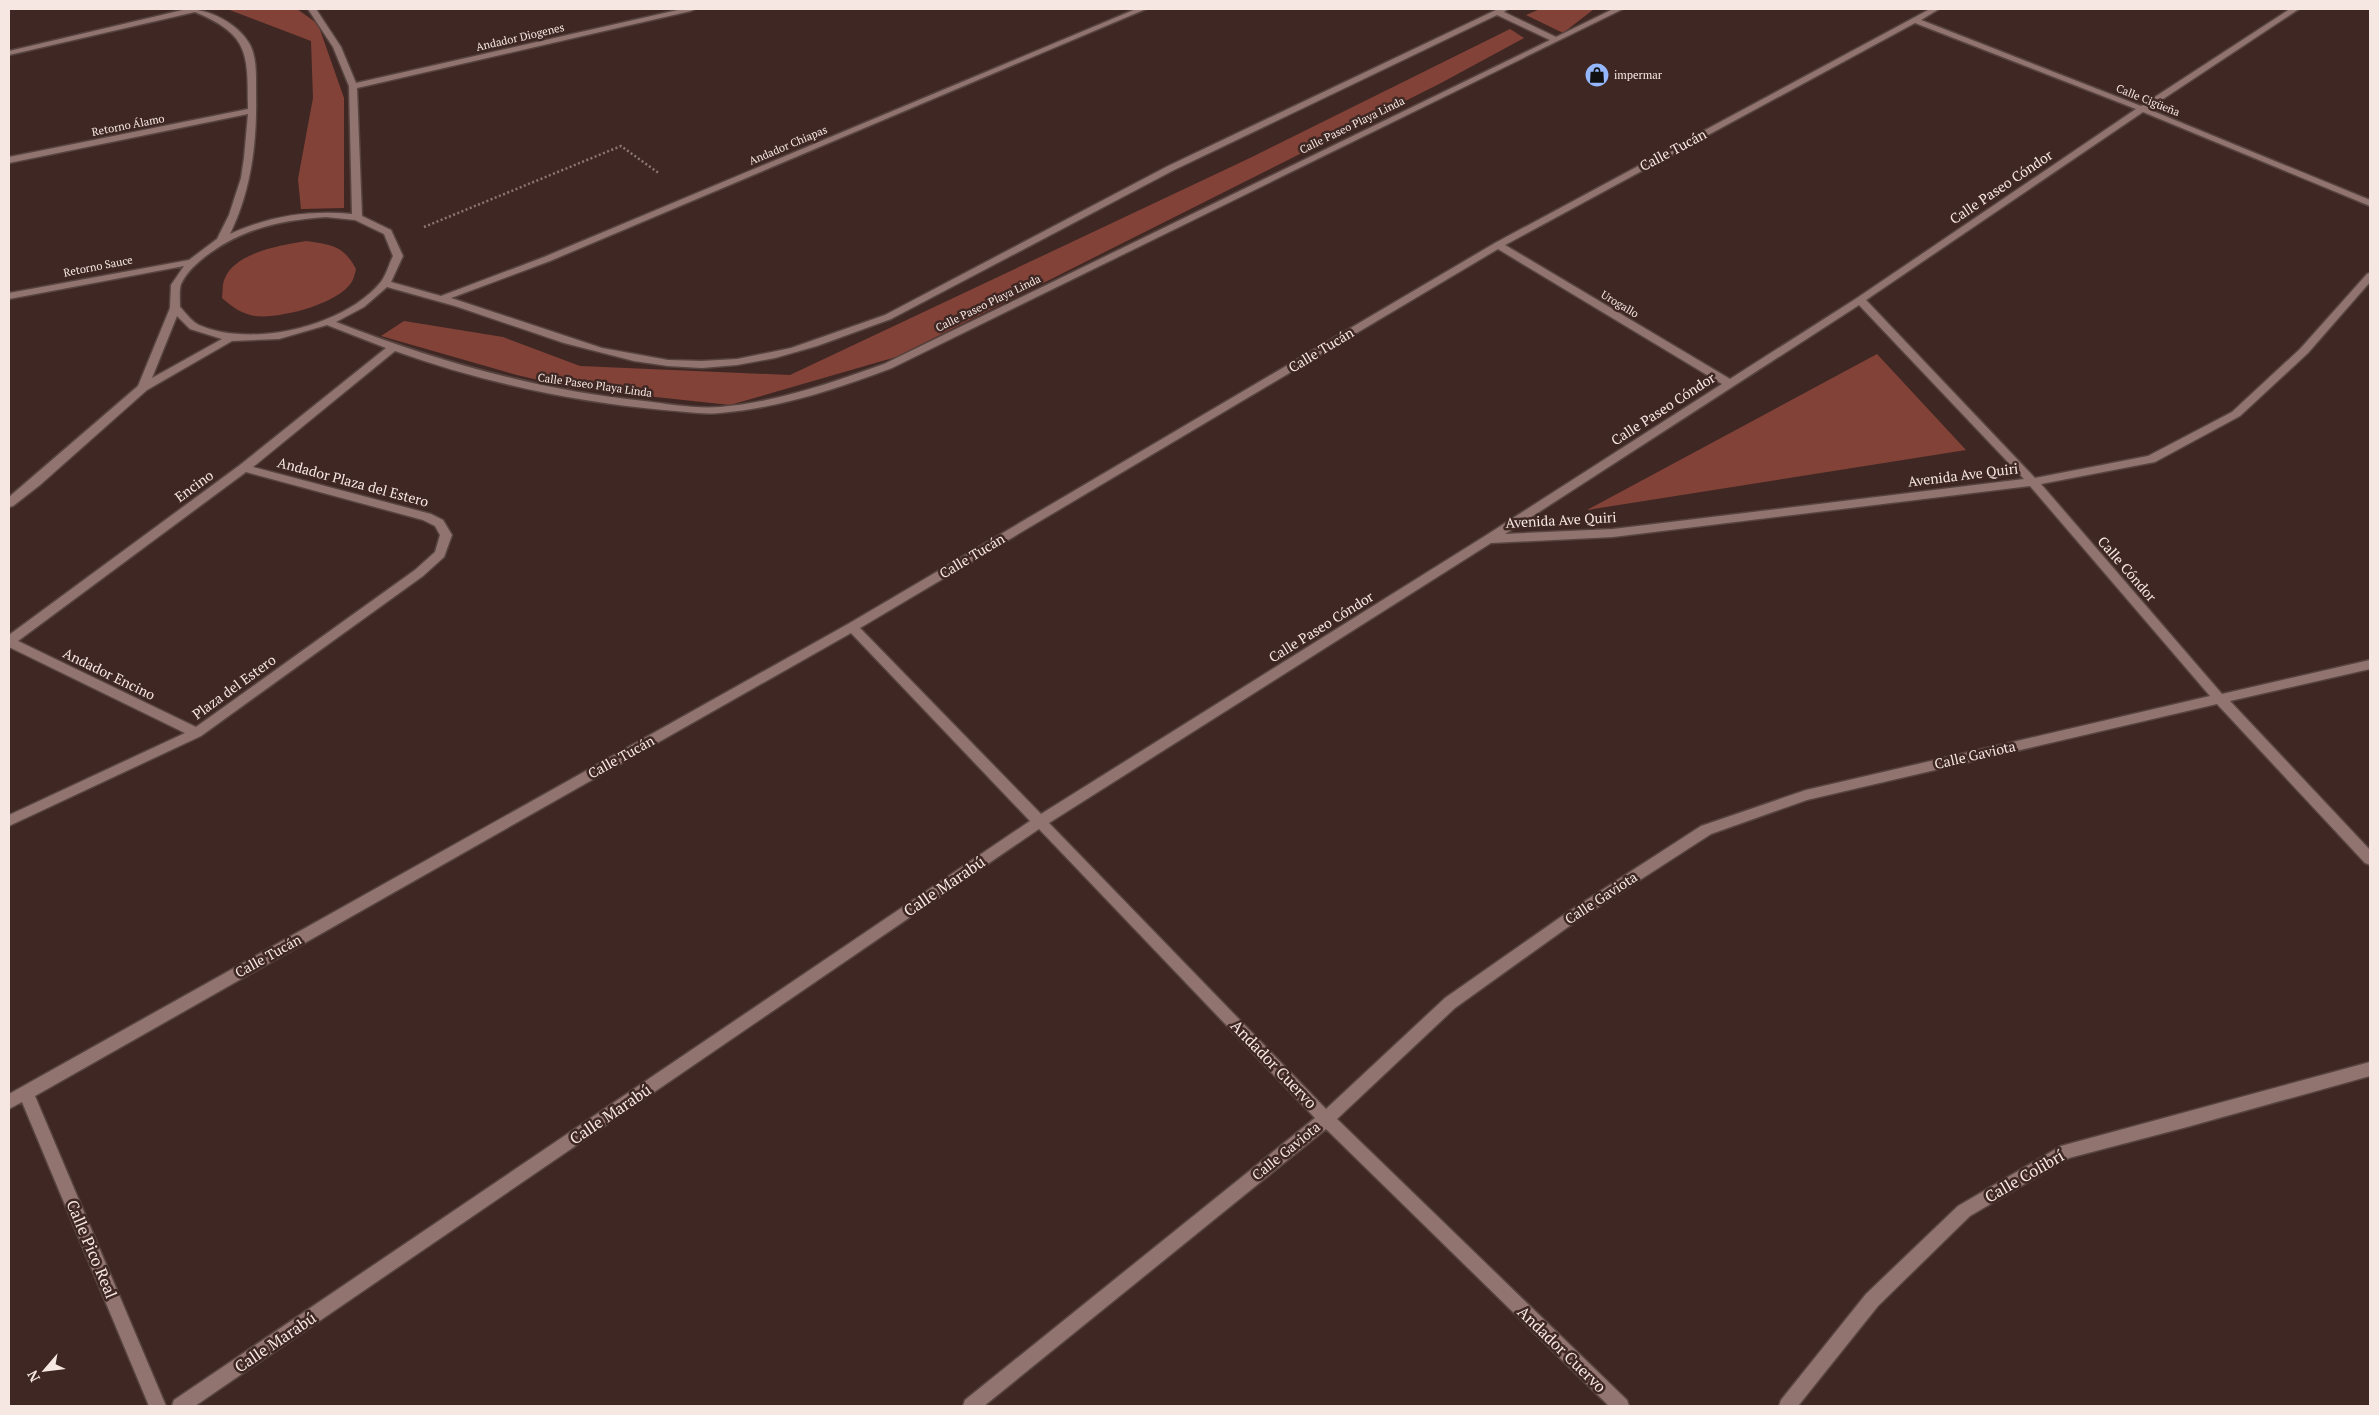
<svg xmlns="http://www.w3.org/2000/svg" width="2379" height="1415" font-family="'PT Serif',serif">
	<rect width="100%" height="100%" fill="#3f2824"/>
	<!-- green -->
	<path fill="#834238" d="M 227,9 L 297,9 L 318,24 L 344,98 L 344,208 L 301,209 L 298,179 L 313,98 L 311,41 Z
		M 1540,9 L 1594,9 L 1563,33 L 1526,15 Z
		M 1510,29 L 1524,38 L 1441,83 L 896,357 L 730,405 L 572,388 L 517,375 L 381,336 L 404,321 L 503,337 L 580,366 L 790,375 L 1252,157 Z
		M 306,241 C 332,245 343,245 356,269 C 355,273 354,279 351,283 C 337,304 280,319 255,316 C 242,314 232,307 222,298 C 223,292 222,283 225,278 C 236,252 282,245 306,241 Z
		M 1877,354 L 1966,450 L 1587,510 Z"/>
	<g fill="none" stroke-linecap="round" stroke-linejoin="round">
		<defs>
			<path id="minor" d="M 187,9 C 209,9 237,23 249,43 C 257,56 256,76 256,92 C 257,141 252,189 230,234 C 269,216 309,210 352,214 L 349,86 L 333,47 L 308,9 L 316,9 L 341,47 L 356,83 L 682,9 L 695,9 L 691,11 L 357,88 L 362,216 L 391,230 L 403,256 L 391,282 L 441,296 L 544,257 L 1136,9 L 1146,9 L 550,261 L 451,298 L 602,348 L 668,360 L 702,361 L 737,359 L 791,348 L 885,315 L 1168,166 L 1498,9 L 1508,9 L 1504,12 L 1556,37 L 1613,9 L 1623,9 L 892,368 C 836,389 780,408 720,413 C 701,415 683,411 664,410 C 572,402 482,382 395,351 L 253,467 L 431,514 L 443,520 L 452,535 L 444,557 L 423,576 L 201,736 L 9,826 L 9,815 L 185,733 L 9,647 L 9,635 L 240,465 L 386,348 L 327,325 L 279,339 L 232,341 L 147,390 L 40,485 L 13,506 L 9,507 L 9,497 L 138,386 L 170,308 L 171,285 L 184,266 L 9,299 L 9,293 L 189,260 L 217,239 L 229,215 L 241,178 L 244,158 L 248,114 L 9,163 L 9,157 L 248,109 L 248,104 C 248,51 247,34 195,12 L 9,55 L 9,51 ZM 1497,15 L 1550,40 L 884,364 C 831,383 777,402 720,407 C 695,409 669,404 644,401 C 537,390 436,361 336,322 L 364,307 L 387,287 L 455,306 L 564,343 L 634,361 L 668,366 L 702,368 L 737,365 L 775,358 L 817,346 L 891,319 L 1174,170 ZM 326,217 L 355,220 L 384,234 L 393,256 C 389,264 386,276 380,283 C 343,327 251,348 199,325 C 192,322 186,313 180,307 C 180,301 179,290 181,284 C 187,271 199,261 210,253 C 245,228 283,220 326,217 ZM 177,316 L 190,329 L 222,339 L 152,378 ZM 246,472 L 423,520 L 435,526 L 440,535 L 435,552 L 415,570 L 196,727 L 18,641 Z
				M 1930,9 L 1939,9 L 1921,20 L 2141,106 L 2290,9 L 2299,9 L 2148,109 L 2370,200 L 2370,206 L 2143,112 L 1866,300 L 2035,478 L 2148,456 L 2232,412 L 2300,349 L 2367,274 L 2370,273 L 2370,282 L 2308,353 L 2240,416 L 2155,462 L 2041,484 L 2222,694 L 2370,660 L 2370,669 L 2230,701 L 2370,850 L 2370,865 L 2365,863 L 2217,704 L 1807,800 L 1711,834 L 1575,922 L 1455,1008 L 1337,1119 L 1627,1400 L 1629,1406 L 1609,1406 L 1326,1129 L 984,1406 L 963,1406 L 965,1400 L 1315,1118 L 1039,829 L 195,1406 L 172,1406 L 174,1400 L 1030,821 L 851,633 L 35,1096 L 166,1406 L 149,1406 L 22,1102 L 9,1109 L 9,1094 L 848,624 L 1495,243 ZM 1915,23 L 2136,109 L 1857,298 L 1730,379 L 1505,245 ZM 1498,249 L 1722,384 L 1485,536 L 1041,814 L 860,628 ZM 1859,305 L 2024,479 L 1613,529 L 1505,534 ZM 2030,486 L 2210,696 L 1806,790 L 1701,826 L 1565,914 L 1445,998 L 1326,1109 L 1049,823 L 1491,543 L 1613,537 Z
				M 2370,1062 L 2370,1076 L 2187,1127 L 2069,1158 L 1970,1216 L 1878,1306 L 1798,1406 L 1779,1406 L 1781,1400 L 1866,1294 L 1958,1206 L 2061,1146 Z"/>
		</defs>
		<!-- minor casing -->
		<use href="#minor" stroke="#574440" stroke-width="3"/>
		<!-- path -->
		<path stroke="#8b7773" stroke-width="2.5" stroke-dasharray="2 2.5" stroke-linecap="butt" d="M 424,227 L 621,146 L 660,174"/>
		<!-- minor -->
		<use href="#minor" fill="#91746f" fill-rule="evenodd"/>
	</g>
	<!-- icons -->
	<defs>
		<symbol id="shop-disc" viewBox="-11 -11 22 22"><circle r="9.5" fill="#94b7fd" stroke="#3f2824"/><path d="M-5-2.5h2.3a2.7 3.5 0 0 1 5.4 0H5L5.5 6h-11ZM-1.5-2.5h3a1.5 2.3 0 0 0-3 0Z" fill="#111"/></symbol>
	</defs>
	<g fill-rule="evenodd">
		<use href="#shop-disc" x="1583" y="61" width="28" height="28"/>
	</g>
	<g text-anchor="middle" stroke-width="5" stroke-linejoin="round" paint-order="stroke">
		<!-- far-street labels -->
		<g font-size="11" fill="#f7e7e3" stroke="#3f2824">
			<text transform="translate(520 37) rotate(-13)" y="4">Andador Diogenes</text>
			<text transform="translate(2148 100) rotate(22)" y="4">Calle Cigüeña</text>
			<text transform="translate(128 125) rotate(-11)" y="4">Retorno Álamo</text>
			<text transform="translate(1352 125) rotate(-26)" y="4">Calle Paseo Playa Linda</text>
			<text transform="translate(788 145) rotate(-23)" y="4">Andador Chiapas</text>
			<text transform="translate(98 266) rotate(-11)" y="4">Retorno Sauce</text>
			<text transform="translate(988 303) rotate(-26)" y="4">Calle Paseo Playa Linda</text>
			<text transform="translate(1620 304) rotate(31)" y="4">Urogallo</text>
			<text transform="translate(595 385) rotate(8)" y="4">Calle Paseo Playa Linda</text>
		</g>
		<!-- far-poi labels -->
		<g font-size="11" fill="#f7e7e3" stroke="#3f2824" text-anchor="start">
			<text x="1614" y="79">impermar</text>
		</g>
		<!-- street labels -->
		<g font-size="14" fill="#f7e7e3" stroke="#3f2824">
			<text transform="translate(1673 150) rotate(-28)" y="5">Calle Tucán</text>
			<text transform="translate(2001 187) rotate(-34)" y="5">Calle Paseo Cóndor</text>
			<text transform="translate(1321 350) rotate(-31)" y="5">Calle Tucán</text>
			<text transform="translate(1663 409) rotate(-33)" y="5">Calle Paseo Cóndor</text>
			<text transform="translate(1963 475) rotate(-7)" y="5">Avenida Ave Quiri</text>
			<text transform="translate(353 482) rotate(15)" y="5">Andador Plaza del Estero</text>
			<text transform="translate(194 486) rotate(-36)" y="5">Encino</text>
			<text transform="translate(1561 520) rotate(-3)" y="5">Avenida Ave Quiri</text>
			<text transform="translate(972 556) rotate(-31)" y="5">Calle Tucán</text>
			<text transform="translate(2127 569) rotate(49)" y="5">Calle Cóndor</text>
			<text transform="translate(1321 627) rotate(-32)" y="5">Calle Paseo Cóndor</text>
			<text transform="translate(109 674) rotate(26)" y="5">Andador Encino</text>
			<text transform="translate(234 687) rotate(-36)" y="5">Plaza del Estero</text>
			<text transform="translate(1975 755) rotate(-13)" y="5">Calle Gaviota</text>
			<text transform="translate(621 757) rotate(-29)" y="5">Calle Tucán</text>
			<text transform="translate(1601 898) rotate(-33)" y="5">Calle Gaviota</text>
			<text transform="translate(268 956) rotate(-29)" y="5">Calle Tucán</text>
			<text transform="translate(1286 1151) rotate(-39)" y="5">Calle Gaviota</text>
		</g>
		<!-- near-street labels -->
		<g font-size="16" fill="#f7e7e3" stroke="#3f2824">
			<text transform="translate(944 886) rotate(-34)" y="6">Calle Marabú</text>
			<text transform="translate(1274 1064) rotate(46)" y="6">Andador Cuervo</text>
			<text transform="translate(610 1114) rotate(-34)" y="6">Calle Marabú</text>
			<text transform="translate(2024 1176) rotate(-30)" y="6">Calle Colibrí</text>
			<text transform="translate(92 1249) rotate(67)" y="6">Calle Pico Real</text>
			<text transform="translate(275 1342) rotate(-34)" y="6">Calle Marabú</text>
			<text transform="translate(1562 1349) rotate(44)" y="6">Andador Cuervo</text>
		</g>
	</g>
	<!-- border -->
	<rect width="2379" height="1415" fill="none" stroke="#f7e7e3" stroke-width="20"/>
	<!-- north arrow -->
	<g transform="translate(45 1370) rotate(242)" stroke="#3f2824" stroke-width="4" paint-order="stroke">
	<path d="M0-4L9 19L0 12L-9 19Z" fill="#f7e7e3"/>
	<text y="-8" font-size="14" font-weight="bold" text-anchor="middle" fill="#f7e7e3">N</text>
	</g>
</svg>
